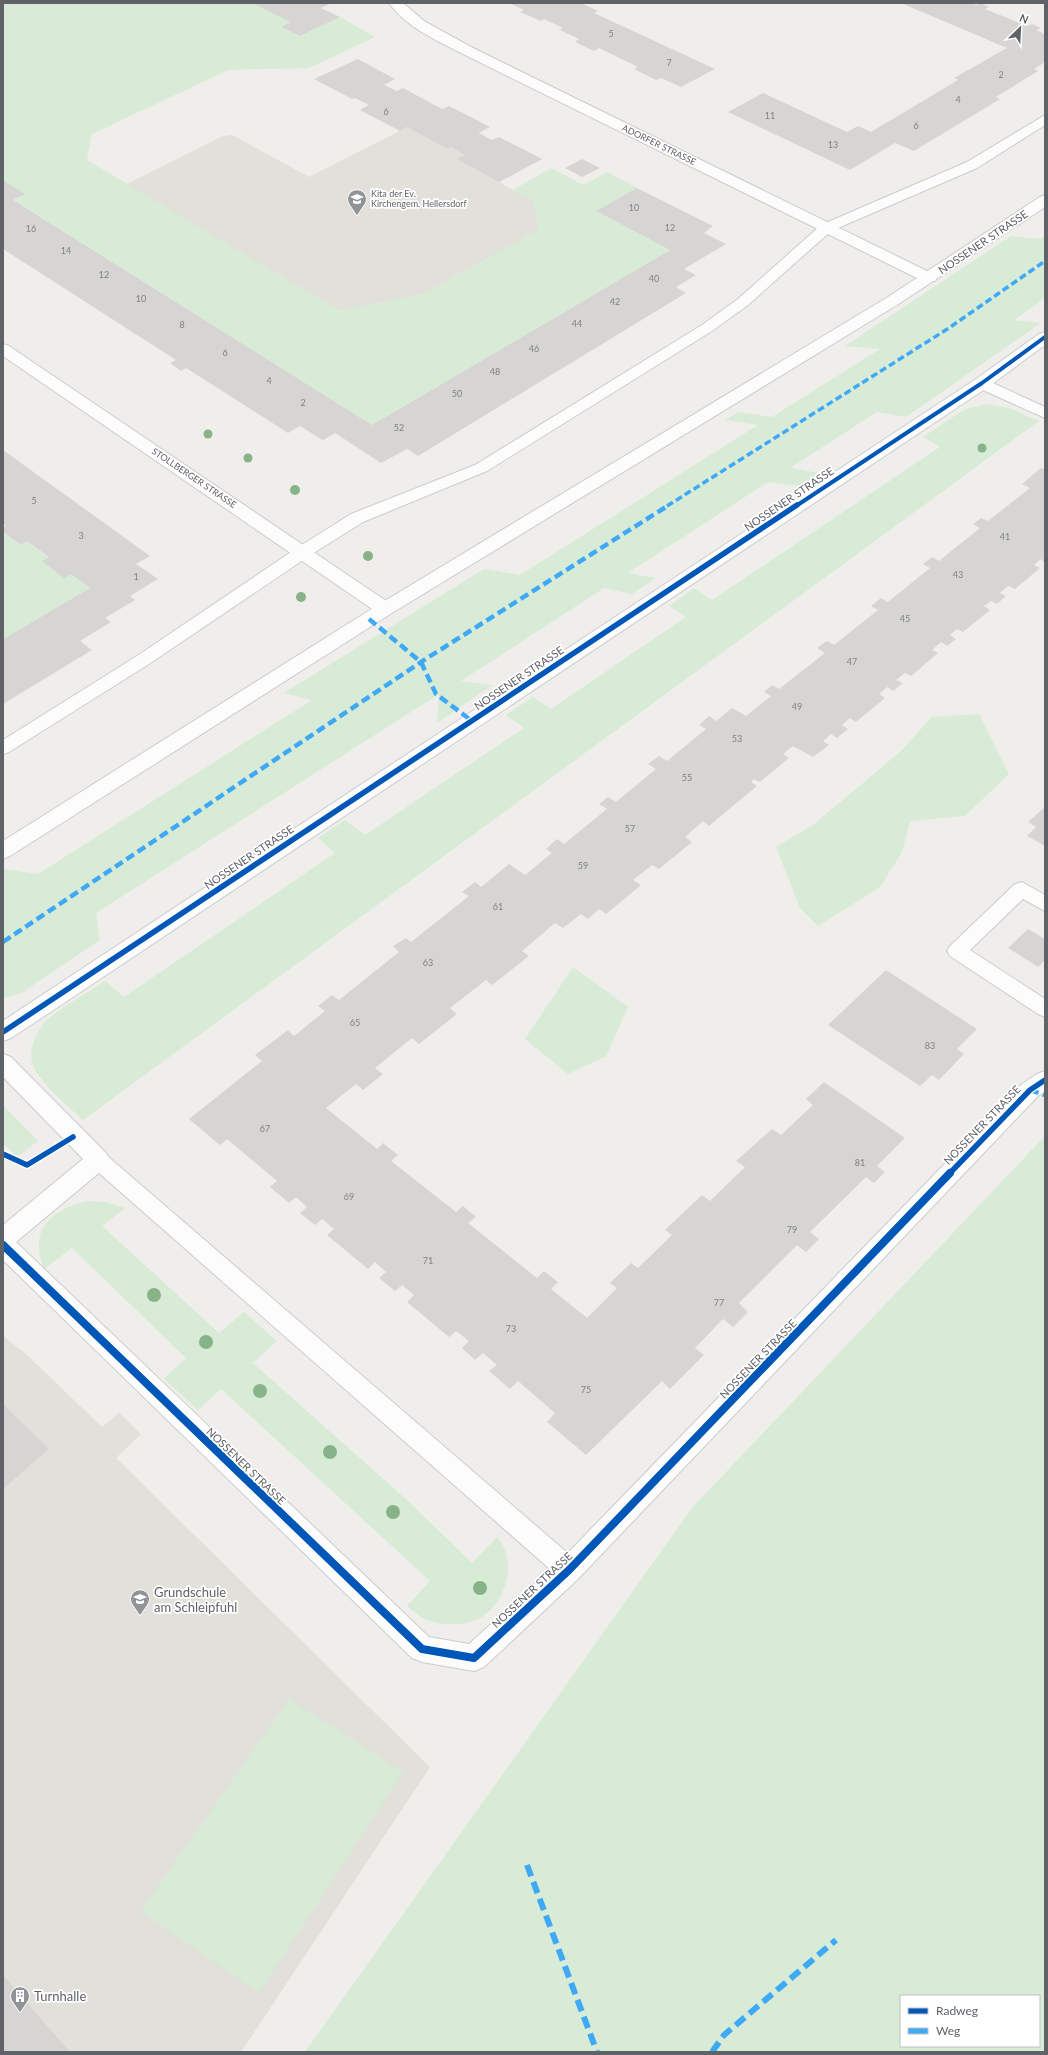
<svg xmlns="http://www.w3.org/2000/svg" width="1048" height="2055" font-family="Lato,sans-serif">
	<rect width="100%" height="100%" fill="#efeeea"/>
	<!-- education -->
	<path fill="#e2e0da" d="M 449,106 L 490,127 L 479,133 L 492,140 L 499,137 L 542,159 L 499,182 L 534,202 L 539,230 L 423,294 L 340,311 L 125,185 L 223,136 L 232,135 L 309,177 Z
		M 3,1336 L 25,1353 L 102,1427 L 119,1413 L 141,1434 L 116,1458 L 430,1767 L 241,2052 L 3,2052 Z"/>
	<!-- green -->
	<path fill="#d8ebd6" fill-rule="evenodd" d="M 3,3 L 252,3 L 290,22 L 281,27 L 300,36 L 340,17 L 375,37 L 309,68 L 228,70 L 92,134 L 87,160 L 340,311 L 423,294 L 539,230 L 534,202 L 513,190 L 551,168 L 583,185 L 607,172 L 637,188 L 596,211 L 670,250 L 372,425 L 13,200 L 25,194 L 3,180 Z
		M 1011,236 L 1040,239 L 1045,236 L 1045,298 L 1014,320 L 1041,323 L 906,417 L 877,412 L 790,468 L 819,473 L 800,486 L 768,482 L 628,573 L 656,578 L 632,594 L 604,588 L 461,681 L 492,685 L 437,723 L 439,694 L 96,913 L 100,940 L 23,992 L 3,999 L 3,869 L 38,874 L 312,700 L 284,693 L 484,569 L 520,575 L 758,425 L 725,420 L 738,412 L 772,417 L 880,349 L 845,346 Z
		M 987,404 L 1009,408 L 1039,421 L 83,1120 C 68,1106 51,1092 39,1076 C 25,1059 32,1039 44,1023 C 54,1011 91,991 105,981 L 124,997 L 335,853 L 318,838 L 345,820 L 365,835 L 524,728 L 506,715 L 533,697 L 551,709 L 686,617 L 669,606 L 694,588 L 712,600 L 940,447 L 923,437 L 965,409 Z
		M 3,532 L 20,545 L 27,541 L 90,588 L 3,639 Z
		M 979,714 L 1009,774 L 965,816 L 910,821 L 902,852 L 880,887 L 818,926 L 800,908 L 776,847 L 813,825 L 901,751 L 932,717 Z
		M 573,967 L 628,1007 L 606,1056 L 568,1074 L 525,1039 Z
		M 3,1105 L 38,1141 L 17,1157 L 3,1143 Z
		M 1045,1136 L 1045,2052 L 305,2052 L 692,1508 ZM 901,1996 L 1039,1996 L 1039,2046 L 901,2046 Z
		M 87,1201 L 106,1202 L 125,1208 L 102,1226 L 219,1333 L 244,1312 L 277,1341 L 253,1363 L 407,1500 L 472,1563 L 497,1537 C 517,1559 508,1596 486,1614 C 472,1626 444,1627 427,1620 C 420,1617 413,1611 407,1606 L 430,1581 L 221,1389 L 198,1410 L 164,1379 L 186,1358 L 72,1248 L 44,1269 C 28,1230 51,1210 87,1201 Z
		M 289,1699 L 403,1772 L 259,1993 L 141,1911 Z"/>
	<!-- building -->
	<path fill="#d6d5d3" d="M 252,3 L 332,3 L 321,8 L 340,17 L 300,36 L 281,27 L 290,22 Z
		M 509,3 L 581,3 L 598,11 L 594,13 L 715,69 L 681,87 L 661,78 L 656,80 L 634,69 L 638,67 L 599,48 L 594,51 L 575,42 L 579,39 L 560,30 L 563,28 L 544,19 L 541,21 L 520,12 L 524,10 Z
		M 901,3 L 971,3 L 976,5 L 981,3 L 989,7 L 985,9 L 1027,26 L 1032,24 L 1041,28 L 1036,30 L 1045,34 L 1045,62 L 1034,69 L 1038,71 L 996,97 L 1000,99 L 914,151 L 895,143 L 850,170 L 728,112 L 763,93 L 847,132 L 858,126 L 871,132 L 958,80 L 954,78 L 1007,48 Z
		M 358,59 L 395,79 L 384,85 L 397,91 L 403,88 L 442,109 L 449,106 L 490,127 L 478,133 L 492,140 L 499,137 L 542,159 L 499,182 L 457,159 L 465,155 L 451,147 L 448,149 L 407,127 L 400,131 L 360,110 L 369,105 L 355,98 L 352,99 L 314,79 Z
		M 582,159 L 600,168 L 582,177 L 565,168 Z
		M 3,180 L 25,194 L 13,200 L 372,425 L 670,250 L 596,211 L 637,188 L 713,226 L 704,233 L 726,244 L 684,269 L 696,275 L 676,287 L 686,293 L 418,456 L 407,449 L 381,463 L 335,433 L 323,440 L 300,426 L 288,433 L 186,368 L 181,371 L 170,363 L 176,360 L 3,249 Z
		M 3,450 L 150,556 L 136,564 L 158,579 L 130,596 L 135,600 L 105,618 L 111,622 L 80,641 L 92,650 L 3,704 L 3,639 L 90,588 L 71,574 L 64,578 L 42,561 L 49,557 L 27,541 L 21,545 L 3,532 L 3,527 L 6,526 L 3,523 Z
		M 1041,468 L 1045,470 L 1045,562 L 1040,559 L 1034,565 L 1040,568 L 1015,589 L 1008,586 L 1000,593 L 1006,596 L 997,604 L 991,601 L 984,606 L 990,610 L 963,632 L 957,629 L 950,635 L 956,639 L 947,646 L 941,642 L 932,650 L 938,653 L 911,676 L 905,673 L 896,680 L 903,683 L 893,691 L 887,687 L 879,694 L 885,698 L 856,722 L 850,718 L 842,725 L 848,729 L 837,738 L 831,734 L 823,741 L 829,745 L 813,757 L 793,746 L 783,754 L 789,758 L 760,782 L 754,779 L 751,782 L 757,786 L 709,826 L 703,821 L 685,837 L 692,842 L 659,869 L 652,865 L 633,880 L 641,885 L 606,914 L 599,909 L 588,919 L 581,914 L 563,928 L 555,923 L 522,951 L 529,956 L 492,985 L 486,980 L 450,1008 L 457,1014 L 419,1044 L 412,1038 L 375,1068 L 383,1074 L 363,1090 L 356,1084 L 326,1108 L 377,1149 L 383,1143 L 398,1155 L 391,1161 L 456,1212 L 463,1206 L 476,1217 L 468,1223 L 537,1278 L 544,1271 L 558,1282 L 551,1289 L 587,1318 L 617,1288 L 610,1283 L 631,1263 L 638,1268 L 672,1235 L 665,1230 L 702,1195 L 710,1201 L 745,1167 L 736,1161 L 772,1129 L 781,1135 L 813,1105 L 806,1099 L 824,1082 L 905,1138 L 877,1166 L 885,1172 L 874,1183 L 866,1177 L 810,1232 L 819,1239 L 806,1252 L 797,1245 L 739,1303 L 748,1312 L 733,1327 L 723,1319 L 695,1348 L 704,1355 L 670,1389 L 662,1381 L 586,1455 L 547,1422 L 555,1413 L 518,1381 L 510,1389 L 489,1371 L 497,1365 L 483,1353 L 475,1360 L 462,1348 L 469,1341 L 456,1331 L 449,1337 L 407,1302 L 414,1295 L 402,1285 L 395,1291 L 379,1278 L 386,1272 L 375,1262 L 368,1269 L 327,1235 L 334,1229 L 322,1219 L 315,1225 L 300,1213 L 307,1207 L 296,1197 L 289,1203 L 270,1187 L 277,1181 L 227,1139 L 220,1145 L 189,1119 L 262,1061 L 255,1055 L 288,1030 L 294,1036 L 325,1011 L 318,1006 L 332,995 L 339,1000 L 399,952 L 393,946 L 406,938 L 411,942 L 469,896 L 462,892 L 475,882 L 481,887 L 509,864 L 525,875 L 552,853 L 546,849 L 557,839 L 564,844 L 607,809 L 599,804 L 608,797 L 616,802 L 656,769 L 648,764 L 659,756 L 667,761 L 706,729 L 699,725 L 709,716 L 716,721 L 732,708 L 746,716 L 771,696 L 764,692 L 772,685 L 779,689 L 825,653 L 817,648 L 827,641 L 834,645 L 878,610 L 871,606 L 881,598 L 888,602 L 930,568 L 923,564 L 932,557 L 939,561 L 980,528 L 973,524 L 981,518 L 988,521 L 1030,488 L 1022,484 Z
		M 1045,807 L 1045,846 L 1027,836 L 1036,827 L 1028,822 Z
		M 1028,929 L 1045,939 L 1045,960 L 1038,967 L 1008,948 Z
		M 886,970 L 977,1029 L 957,1049 L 964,1054 L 939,1080 L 932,1075 L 920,1086 L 828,1025 Z
		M 3,1404 L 49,1449 L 3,1489 Z
		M 3,1975 L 70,2052 L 3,2052 Z"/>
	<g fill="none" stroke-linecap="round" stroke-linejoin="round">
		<defs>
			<path id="service" d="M 1045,115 L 1045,125 L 977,168 L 831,231 L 748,305 L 712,331 L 487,471 L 363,522 L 309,556 L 149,664 L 9,752 L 3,754 L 3,740 L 137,656 L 297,548 L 351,514 L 475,465 L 702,325 L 738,299 L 821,225 L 967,162 Z
				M 1022,882 L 1045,895 L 1045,911 L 1023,899 L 970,950 L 1045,999 L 1045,1017 L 1038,1014 L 950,956 L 947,951 L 950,946 L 1015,884 Z
				M 98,1151 L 105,1154 L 578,1562 L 581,1570 L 578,1578 L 569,1581 L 560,1578 L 91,1166 L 87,1160 L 91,1154 Z"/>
			<path id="minor" d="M 389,3 L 403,3 L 424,21 L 471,47 L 935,275 L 937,278 L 935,281 L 923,281 L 461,53 C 436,40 406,27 389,3 Z
				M 3,344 L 9,346 L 392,605 L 394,609 L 392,613 L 385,615 L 378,613 L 3,356 Z
				M 982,378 L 1045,407 L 1045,418 L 976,387 L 974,383 L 976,379 Z
				M 41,998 L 49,1001 L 52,1007 L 49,1013 L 11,1038 L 3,1041 L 3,1021 L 33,1001 Z
				M 3,1054 L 11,1057 L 106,1153 L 110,1160 L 106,1167 L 16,1242 L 429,1637 L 469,1644 L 560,1561 L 1022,1084 L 1037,1074 L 1045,1071 L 1045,1092 L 1038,1096 L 578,1579 L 484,1667 L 474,1671 L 422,1662 L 412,1658 L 3,1260 L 3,1225 L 83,1159 L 3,1077 Z"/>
			<path id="tertiary" d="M 1045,195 L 1045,207 L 900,303 L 392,613 L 10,856 L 3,859 L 3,841 L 378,605 L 888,297 L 1040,197 Z
				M 1045,332 L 1045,345 L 988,387 L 49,1013 L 41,1016 L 33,1013 L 30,1007 L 33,1001 L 976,379 L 1039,334 Z"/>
		</defs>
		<!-- service casing -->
		<use href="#service" stroke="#cbcccc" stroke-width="2"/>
		<!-- minor casing -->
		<use href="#minor" stroke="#cbcccc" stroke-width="2"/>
		<!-- tertiary casing -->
		<use href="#tertiary" stroke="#cbcccc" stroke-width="2"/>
		<!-- service -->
		<use href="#service" fill="#fdfcfc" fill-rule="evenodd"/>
		<!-- minor -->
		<use href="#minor" fill="#fdfcfc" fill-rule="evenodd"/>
		<!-- tertiary -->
		<use href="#tertiary" fill="#fdfcfc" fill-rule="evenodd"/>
		<!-- quiet-far2 -->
		<path stroke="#3fa9f5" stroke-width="3.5" stroke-dasharray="7 3.5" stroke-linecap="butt" d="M 667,506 L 949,328 L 1045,261"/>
		<!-- quiet-far1 -->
		<path stroke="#3fa9f5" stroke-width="4.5" stroke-dasharray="9 4.5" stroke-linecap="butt" d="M 369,619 L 421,662 L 436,694 L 472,721
			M 3,942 L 421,662 L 669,505
			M 1030,1090 L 1045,1095"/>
		<!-- quiet -->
		<path stroke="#3fa9f5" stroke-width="6" stroke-dasharray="12 6" stroke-linecap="butt" d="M 527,1865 L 597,2052
			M 712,2052 L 724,2035 L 836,1940"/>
		<defs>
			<path id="cycleway-far2" d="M 796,506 L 982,383 L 1045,337"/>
			<path id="cycleway-far1" d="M 3,1032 L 797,505
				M 3,1154 L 27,1165 L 73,1137
				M 949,1174 L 1030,1090 L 1045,1080"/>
			<path id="cycleway" d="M 3,1245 L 422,1649 L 474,1658 L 569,1570 L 950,1173"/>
		</defs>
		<!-- cycleway-far2 casing -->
		<use href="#cycleway-far2" stroke="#fff" stroke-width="5.5"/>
		<!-- cycleway-far1 casing -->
		<use href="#cycleway-far1" stroke="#fff" stroke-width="8"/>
		<!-- cycleway casing -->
		<use href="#cycleway" stroke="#fff" stroke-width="10"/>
		<!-- cycleway-far2 -->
		<use href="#cycleway-far2" stroke="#0057b8" stroke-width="4"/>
		<!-- cycleway-far1 -->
		<use href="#cycleway-far1" stroke="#0057b8" stroke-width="5.5"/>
		<!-- cycleway -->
		<use href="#cycleway" stroke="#0057b8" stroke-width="8"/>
	</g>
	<!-- trees -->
	<g fill="#88b388">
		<circle cx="208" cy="434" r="4.5"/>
		<circle cx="982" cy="448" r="4.5"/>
		<circle cx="248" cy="458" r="4.5"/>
		<circle cx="295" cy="490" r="5"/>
		<circle cx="368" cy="556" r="5"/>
		<circle cx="301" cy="597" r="5"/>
		<circle cx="154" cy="1295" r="7"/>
		<circle cx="206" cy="1342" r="7"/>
		<circle cx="260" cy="1391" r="7"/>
		<circle cx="330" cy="1452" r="7"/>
		<circle cx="393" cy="1512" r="7"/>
		<circle cx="480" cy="1588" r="7"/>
	</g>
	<!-- icons -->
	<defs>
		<symbol id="school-pin" viewBox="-11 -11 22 30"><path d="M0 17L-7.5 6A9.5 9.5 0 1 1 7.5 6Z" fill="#919496" stroke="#fff"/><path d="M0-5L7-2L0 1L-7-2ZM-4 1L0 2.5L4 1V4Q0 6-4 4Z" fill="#fff"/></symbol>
		<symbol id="building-pin" viewBox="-11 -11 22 30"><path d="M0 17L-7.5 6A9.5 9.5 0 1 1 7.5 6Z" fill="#919496" stroke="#fff"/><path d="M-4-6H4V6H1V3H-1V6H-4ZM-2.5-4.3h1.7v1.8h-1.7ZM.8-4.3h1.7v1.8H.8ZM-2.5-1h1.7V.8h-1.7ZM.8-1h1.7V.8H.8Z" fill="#fff"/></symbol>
	</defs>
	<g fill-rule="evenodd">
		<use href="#school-pin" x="346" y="188" width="22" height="30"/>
		<use href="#school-pin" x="129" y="1588" width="22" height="30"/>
		<use href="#building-pin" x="9" y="1985" width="22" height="30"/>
	</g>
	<g text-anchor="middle" stroke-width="3.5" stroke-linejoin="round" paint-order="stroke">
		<!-- number labels -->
		<g font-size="9" fill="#7e8184">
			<text x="611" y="37">5</text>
			<text x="669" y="66">7</text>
			<text x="1001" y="78">2</text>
			<text x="958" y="103">4</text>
			<text x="386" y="115">6</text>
			<text x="770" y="119">11</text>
			<text x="916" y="129">6</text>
			<text x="833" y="148">13</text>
			<text x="634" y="211">10</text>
			<text x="670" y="231">12</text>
			<text x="31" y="232">16</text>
			<text x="66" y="254">14</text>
			<text x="104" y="278">12</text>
			<text x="654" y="282">40</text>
			<text x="141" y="302">10</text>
			<text x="615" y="305">42</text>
			<text x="577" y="327">44</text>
			<text x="182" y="328">8</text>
			<text x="534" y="352">46</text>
			<text x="225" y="356">6</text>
			<text x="495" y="375">48</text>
			<text x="269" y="384">4</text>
			<text x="457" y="397">50</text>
			<text x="303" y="406">2</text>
			<text x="399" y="431">52</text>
			<text x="34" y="504">5</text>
			<text x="81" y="539">3</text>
			<text x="1005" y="540">41</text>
			<text x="958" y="578">43</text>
			<text x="136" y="580">1</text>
			<text x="905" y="622">45</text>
			<text x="852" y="665">47</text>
			<text x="797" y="710">49</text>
			<text x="737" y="742">53</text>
			<text x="687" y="781">55</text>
			<text x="630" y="832">57</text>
			<text x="583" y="869">59</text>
			<text x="498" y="910">61</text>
			<text x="428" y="966">63</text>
			<text x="355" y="1026">65</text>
			<text x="930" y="1049">83</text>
			<text x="265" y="1132">67</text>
			<text x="860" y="1166">81</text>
			<text x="349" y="1200">69</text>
			<text x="792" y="1233">79</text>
			<text x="428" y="1264">71</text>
			<text x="719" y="1306">77</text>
			<text x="511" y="1332">73</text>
			<text x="586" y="1393">75</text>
		</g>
		<!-- far-street labels -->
		<g font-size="9" fill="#5f6368" stroke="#fff">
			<text transform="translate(659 145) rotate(26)" y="3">ADORFER STRASSE</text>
			<text transform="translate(194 478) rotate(34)" y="3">STOLLBERGER STRASSE</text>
		</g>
		<!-- far-poi labels -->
		<g font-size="9" fill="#5f6368" stroke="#fff" text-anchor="start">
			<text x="371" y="197">Kita der Ev.<tspan x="371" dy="10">Kirchengem. Hellersdorf</tspan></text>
		</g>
		<!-- street labels -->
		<g font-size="11" fill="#5f6368" stroke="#fff">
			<text transform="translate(983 242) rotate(-34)" y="4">NOSSENER STRASSE</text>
			<text transform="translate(789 499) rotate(-34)" y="4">NOSSENER STRASSE</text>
			<text transform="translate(519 678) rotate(-34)" y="4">NOSSENER STRASSE</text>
			<text transform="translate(249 857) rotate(-34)" y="4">NOSSENER STRASSE</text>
			<text transform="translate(982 1125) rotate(-46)" y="4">NOSSENER STRASSE</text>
			<text transform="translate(758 1359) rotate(-46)" y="4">NOSSENER STRASSE</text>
			<text transform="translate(246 1466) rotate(44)" y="4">NOSSENER STRASSE</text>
			<text transform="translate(532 1590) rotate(-43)" y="4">NOSSENER STRASSE</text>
		</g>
		<!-- near-poi labels -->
		<g font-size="13" fill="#5f6368" stroke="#fff" text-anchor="start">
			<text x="154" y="1597">Grundschule<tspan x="154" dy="15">am Schleipfuhl</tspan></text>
			<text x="34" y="2001">Turnhalle</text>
		</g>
	</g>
	<!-- border -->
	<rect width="1048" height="2055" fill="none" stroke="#5f6368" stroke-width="8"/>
	<!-- legend -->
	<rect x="900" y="1995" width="140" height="52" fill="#ffffff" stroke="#bfc1c3"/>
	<rect x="908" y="2008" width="20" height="6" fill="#0057b8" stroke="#bfc1c3"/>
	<text x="936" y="2015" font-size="12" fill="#5f6368">Radweg</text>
	<rect x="908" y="2028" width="20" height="6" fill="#3fa9f5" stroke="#bfc1c3"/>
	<text x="936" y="2035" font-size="12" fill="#5f6368">Weg</text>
	<!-- north arrow -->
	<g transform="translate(1020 28) rotate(24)" stroke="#ffffff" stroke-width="3" paint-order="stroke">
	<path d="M0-3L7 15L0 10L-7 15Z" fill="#5f6368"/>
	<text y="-6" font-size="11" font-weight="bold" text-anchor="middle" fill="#5f6368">N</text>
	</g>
</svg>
